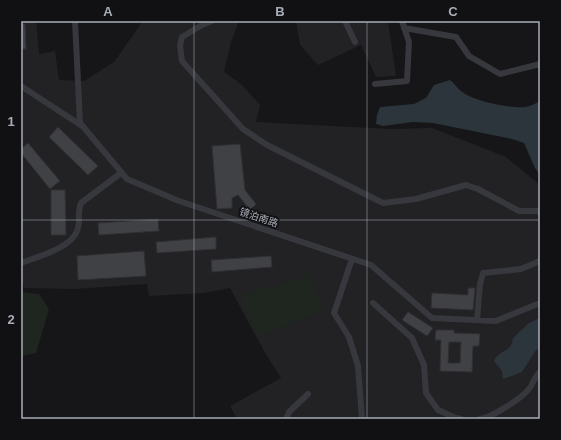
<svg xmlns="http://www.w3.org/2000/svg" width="561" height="440" font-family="Helvetica,'Noto Sans SC',sans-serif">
	<rect width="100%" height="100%" fill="#161618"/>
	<!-- built -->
	<path fill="#222225" d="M 21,21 L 36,21 L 39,54 L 55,51 L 59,80 L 84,81 L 114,62 L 143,21 L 239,21 L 231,42 L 224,72 L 241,84 L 260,105 L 256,122 L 391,129 L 432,128 L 506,157 L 540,185 L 540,419 L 237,419 L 230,406 L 281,378 L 264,351 L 230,288 L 204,293 L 149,296 L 147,284 L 74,289 L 24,288 L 21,277 Z
		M 296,21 L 388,21 L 396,76 L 376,77 L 361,45 L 318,65 L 300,45 Z"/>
	<!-- green -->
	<path fill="#1e261f" d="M 308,274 L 323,309 L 258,337 L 241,298 L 269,285 L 271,290 Z
		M 22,292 L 39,294 L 49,309 L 36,353 L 21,356 Z"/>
	<!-- water -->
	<path fill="#2c353c" d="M 450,80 C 454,83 457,88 461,91 C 472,101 512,109 526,107 C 531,106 536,103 540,101 L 540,175 L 535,168 L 524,143 L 512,139 L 433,123 L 413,122 L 383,126 L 376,124 L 377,115 L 380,107 L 414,104 L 426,98 L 434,85 Z
		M 540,318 L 540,349 L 536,350 L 522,372 L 503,379 L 502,371 L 494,361 C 499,349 511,354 513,338 L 529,323 Z"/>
	<!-- building -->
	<path fill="#404145" stroke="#303034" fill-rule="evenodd" d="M 21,24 L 25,24 L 26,49 L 21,49 Z
		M 58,127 L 98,166 L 88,175 L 49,137 Z
		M 28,143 L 60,181 L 50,189 L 21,153 L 21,149 Z
		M 240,144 L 245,190 L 256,204 L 250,210 L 238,195 L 232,198 L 232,208 L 217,209 L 212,146 Z
		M 51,190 L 65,190 L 66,235 L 51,235 Z
		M 158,219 L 159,231 L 99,235 L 98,223 Z
		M 216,237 L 216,249 L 157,253 L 156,242 Z
		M 144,251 L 146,276 L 78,280 L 77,256 Z
		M 271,256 L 272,267 L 212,272 L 211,260 Z
		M 468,288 L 475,288 L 473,310 L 431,308 L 432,293 L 468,295 Z
		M 408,312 L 433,328 L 427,336 L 402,320 Z
		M 436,330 L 454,330 L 454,333 L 480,334 L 479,346 L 473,346 L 472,372 L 440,371 L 441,340 L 435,340 ZM 449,342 L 461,342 L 460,363 L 448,363 Z"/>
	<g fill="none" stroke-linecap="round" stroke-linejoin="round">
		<!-- street -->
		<path stroke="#37383d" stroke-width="6" d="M 75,21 L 80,123 L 127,179 L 179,201 L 371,265 L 432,318 L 496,321 L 540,303
			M 212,21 L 202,25 L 182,37 L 180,46 L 182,61 L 243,129 L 267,145 L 383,203 L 416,199 L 466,185 L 478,189 L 519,211 L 538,211 L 540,213
			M 345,21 L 355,42
			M 404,28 L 456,37 L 469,56 L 500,74 L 540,64
			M 375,84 L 407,81 L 409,42 L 402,21
			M 21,86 L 82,126
			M 352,259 L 334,313 L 349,337 L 358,366 L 362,419
			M 21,263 C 37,257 71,248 77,231 C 81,222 77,212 81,203 L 121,173
			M 373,303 L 412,338 L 424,365 L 426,393 L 438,410 L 456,418 L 461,419
			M 477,320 L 480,284 L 483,273 L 521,269 L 540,261
			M 286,419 L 289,412 L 308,394
			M 480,419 C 491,418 522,398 528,390 C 534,384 533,378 540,372"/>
	</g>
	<!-- grid -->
	<path fill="none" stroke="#a8adb8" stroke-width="1" stroke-opacity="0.55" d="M 194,21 L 194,419M 367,21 L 367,419M 21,220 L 540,220"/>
	<g text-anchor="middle" stroke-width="3.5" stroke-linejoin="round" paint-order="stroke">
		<!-- street labels -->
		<g font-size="10" fill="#a8adb8" stroke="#111113">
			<text transform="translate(259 217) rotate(18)" y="4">镜泊南路</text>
		</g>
	</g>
	<!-- border -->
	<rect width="561" height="440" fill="none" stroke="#111113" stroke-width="44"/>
	<rect x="22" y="22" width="517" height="396" fill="none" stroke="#a8adb8" stroke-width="1.5"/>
	<g font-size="13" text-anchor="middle" font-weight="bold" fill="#a8adb8">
		<text x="108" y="16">A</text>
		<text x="280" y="16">B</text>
		<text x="453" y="16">C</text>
		<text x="11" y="126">1</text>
		<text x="11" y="324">2</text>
	</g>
</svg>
